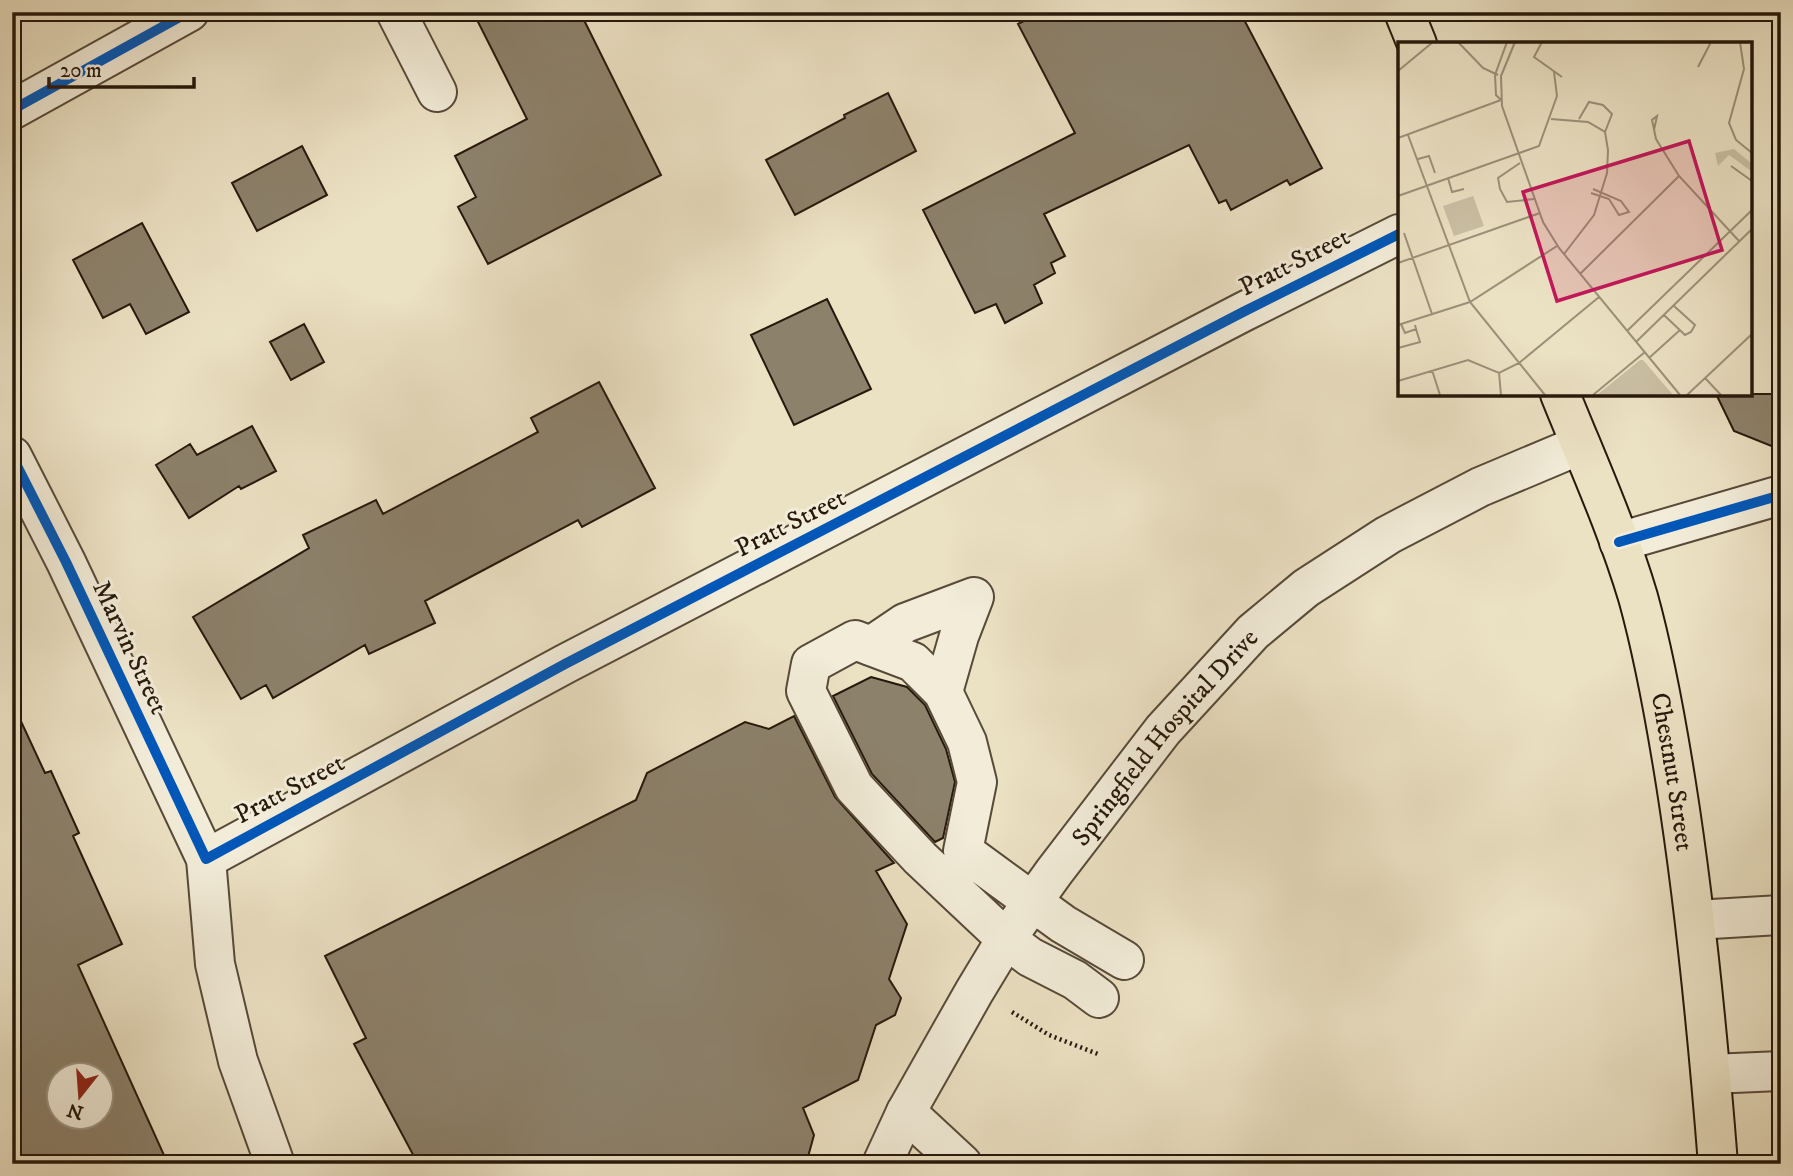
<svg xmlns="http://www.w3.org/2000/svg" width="1793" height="1176" font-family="'IM FELL DW Pica',serif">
	<rect width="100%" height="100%" fill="#ebe1c3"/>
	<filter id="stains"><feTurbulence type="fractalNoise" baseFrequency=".00286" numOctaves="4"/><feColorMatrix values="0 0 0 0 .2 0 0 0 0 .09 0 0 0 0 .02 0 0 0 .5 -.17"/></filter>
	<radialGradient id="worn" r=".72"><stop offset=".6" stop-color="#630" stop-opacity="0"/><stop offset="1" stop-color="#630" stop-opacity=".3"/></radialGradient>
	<!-- building -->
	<path fill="#8c816b" stroke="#26180b" stroke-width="2" fill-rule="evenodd" d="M 473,12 L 580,12 L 661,175 L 488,264 L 458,207 L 476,197 L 455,156 L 527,119 Z
		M 1041,12 L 1240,12 L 1322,168 L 1290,185 L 1287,180 L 1231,210 L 1226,200 L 1219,203 L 1189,145 L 1044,214 L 1065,256 L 1051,263 L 1055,273 L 1034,285 L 1042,303 L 1005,323 L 996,304 L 975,313 L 923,210 L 1075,133 L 1018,24 Z
		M 888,93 L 916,151 L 795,215 L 766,160 L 845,118 L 844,115 Z
		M 302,146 L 327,195 L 257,231 L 232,183 Z
		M 142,223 L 189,312 L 146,334 L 130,304 L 103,318 L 73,260 Z
		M 827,299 L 871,389 L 794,425 L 751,335 Z
		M 304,324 L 324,362 L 291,380 L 270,342 Z
		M 599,382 L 655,488 L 582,527 L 578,520 L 425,601 L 435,623 L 369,654 L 365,645 L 273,698 L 266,685 L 241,699 L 193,617 L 309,548 L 303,535 L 376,500 L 383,514 L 538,432 L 531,418 Z
		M 1716,394 L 1774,394 L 1774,447 L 1734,431 Z
		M 252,426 L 276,471 L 241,489 L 239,486 L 189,518 L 156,465 L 190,444 L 197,455 Z
		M 871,677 L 907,687 L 925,705 L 946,749 L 955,782 L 943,838 L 935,842 L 872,774 L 833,696 Z
		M 12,702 L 45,773 L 51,771 L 79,833 L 73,836 L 122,944 L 78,965 L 168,1164 L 12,1164 ZM 60,1074 L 102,1074 L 102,1116 L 60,1116 Z
		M 794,716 L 835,797 L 894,863 L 876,871 L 907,924 L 889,979 L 901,998 L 895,1015 L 876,1025 L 858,1080 L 803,1108 L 814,1135 L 806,1164 L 418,1164 L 354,1044 L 366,1038 L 325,956 L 636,800 L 647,773 L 745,722 L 769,729 Z"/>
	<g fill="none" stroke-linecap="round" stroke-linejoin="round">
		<defs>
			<g id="minor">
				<path d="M 396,12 L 437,92"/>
				<path d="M 12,110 L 189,12"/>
				<path d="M 12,456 L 66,562 L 206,859 L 215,964 L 238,1061 L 275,1164"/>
				<path d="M 1619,542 L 1781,495"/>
				<path d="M 871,646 L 905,623 L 974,597 L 959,636 L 943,692"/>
				<path d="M 206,859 L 565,664 L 1243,312 L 1399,234"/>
				<path d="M 1695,920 L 1781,915"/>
				<path d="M 1099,998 L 1075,980 L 1030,957 L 1006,939 L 920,858 L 854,787 L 806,691 L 811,664 L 855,640 L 913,662 L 943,692 L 967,742 L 977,782 L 963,851 L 1063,924 L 1124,960"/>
				<path d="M 1711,1074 L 1781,1071"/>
				<path d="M 906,1112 L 962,1164"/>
				<path id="s1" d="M 882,1164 L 906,1112 L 974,992 L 1006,939 L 1054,872 L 1163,730 L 1253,632 L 1306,588 L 1388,535 L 1480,487 L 1580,445"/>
			</g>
			<g id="major">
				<path d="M 1404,12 L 1417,44"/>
				<path id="s2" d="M 1560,394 C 1587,461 1617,527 1638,597 C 1655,658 1666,721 1676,784 C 1696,910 1708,1037 1718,1164"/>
			</g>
		</defs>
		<!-- minor casing -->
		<use href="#minor" stroke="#574a39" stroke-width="42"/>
		<!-- major casing -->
		<use href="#major" stroke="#26180b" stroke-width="42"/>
		<!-- path -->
		<path stroke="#26180b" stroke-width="4.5" stroke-dasharray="2 3.5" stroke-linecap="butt" d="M 1012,1012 L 1049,1035 L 1098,1054"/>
		<!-- minor -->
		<use href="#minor" stroke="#f2ecd8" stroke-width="38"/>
		<!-- major -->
		<use href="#major" stroke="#ebe1c3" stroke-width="38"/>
		<defs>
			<path id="cycleway" d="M 12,110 L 189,12
				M 12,456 L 66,562 L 206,859 L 565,664 L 1243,312 L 1399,234
				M 1619,542 L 1781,495"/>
		</defs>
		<!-- cycleway casing -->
		<use href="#cycleway" stroke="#f2ecd8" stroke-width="15"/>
		<!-- cycleway -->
		<use href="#cycleway" stroke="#0057b8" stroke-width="10"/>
	</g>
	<g text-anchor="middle" stroke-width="6" stroke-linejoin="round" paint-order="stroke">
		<!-- street labels -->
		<g font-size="26" fill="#26180b" stroke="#f2ecd8">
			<text transform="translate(1294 261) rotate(-27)" y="9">Pratt Street</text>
			<text transform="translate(790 522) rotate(-27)" y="9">Pratt Street</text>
			<text transform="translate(131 647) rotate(65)" y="9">Marvin Street</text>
			<text dy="9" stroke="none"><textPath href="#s1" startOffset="514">Springfield Hospital Drive</textPath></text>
			<text dy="9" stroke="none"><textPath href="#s2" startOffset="396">Chestnut Street</textPath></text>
			<text transform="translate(289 788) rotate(-28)" y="9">Pratt Street</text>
		</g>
	</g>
	<!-- overview -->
	<g transform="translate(1398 42)">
		<rect width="354" height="354" fill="#ebe1c3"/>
		<path d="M 336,107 L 353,121 L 353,129 L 331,113 L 320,124 L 317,111 ZM 75,154 L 86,184 L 56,194 L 45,164 ZM 245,318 L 275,353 L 199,353 L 242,318 Z" fill="#cabfa4"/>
		<path fill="none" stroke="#9c9179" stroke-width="2" d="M 60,0 L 85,26 L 100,33M 117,0 L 103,34 L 104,64 L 145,180 L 161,206 L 282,353M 144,0 L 136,15 L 164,35M 342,0 L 346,27 L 331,81 L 338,98 L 354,111M 300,25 L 313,0M 0,29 L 35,0M 103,58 L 98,53 L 97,33 L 109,0M 153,77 L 190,80 L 207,90 L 210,108 L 209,131 L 196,173 L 166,212M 181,77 L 191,60 L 205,63 L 214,72 L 207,90M 256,88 L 259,74 L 254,78 L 258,97 L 281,134 L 341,199M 10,93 L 72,260 L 147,353M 0,96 L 103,58M 20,117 L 31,114 L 37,131M 122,121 L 100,136 L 102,147 L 109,160 L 136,157M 333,124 L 354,139M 50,136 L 54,150 L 66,147M 193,151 L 211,157 L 221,173 L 231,170 L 223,159 L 195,147M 0,154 L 141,104 L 159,54 L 156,30M 6,191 L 34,272M 0,221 L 142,171M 182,232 L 281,134M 266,273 L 287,293 L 293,290 L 297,283 L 276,264M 3,282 L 7,291 L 18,287 L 17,283M 0,283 L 72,260 L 159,204M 229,289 L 354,168M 238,300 L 354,187M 0,306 L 22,300 L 18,287M 251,316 L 282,288M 34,328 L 42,353M 101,331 L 103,353M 307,336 L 323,353M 0,339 L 70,318 L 101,331 L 121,321 L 201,255M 195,353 L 247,310M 289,353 L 354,292"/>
		<path fill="#c2185b" fill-opacity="0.15" stroke="#c2185b" stroke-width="3.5" d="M 291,99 L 324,208 L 159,259 L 125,150 Z"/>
		<rect width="354" height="354" fill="none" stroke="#26180b" stroke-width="3.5"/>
	</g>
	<!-- margin -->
	<rect width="1793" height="1176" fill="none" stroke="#ebe1c3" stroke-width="42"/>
	<rect x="14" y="14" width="1765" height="1148" fill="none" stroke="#26180b" stroke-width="3.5"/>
	<rect x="21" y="21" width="1751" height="1134" fill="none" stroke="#26180b" stroke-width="2"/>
	<!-- north arrow -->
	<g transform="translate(80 1096) rotate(197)"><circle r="33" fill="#f2ecd8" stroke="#a09786" stroke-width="2"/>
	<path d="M0-5L12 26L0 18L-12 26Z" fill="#8f2418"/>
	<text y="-10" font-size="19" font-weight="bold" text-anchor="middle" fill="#26180b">N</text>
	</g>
	<!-- scale -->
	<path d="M49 77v10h145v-10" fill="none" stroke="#26180b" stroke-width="3.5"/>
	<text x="60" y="77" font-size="21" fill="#26180b" stroke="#f2ecd8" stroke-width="5" paint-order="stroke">20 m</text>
	<rect width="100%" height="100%" filter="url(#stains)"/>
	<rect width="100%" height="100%" fill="url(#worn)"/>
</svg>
